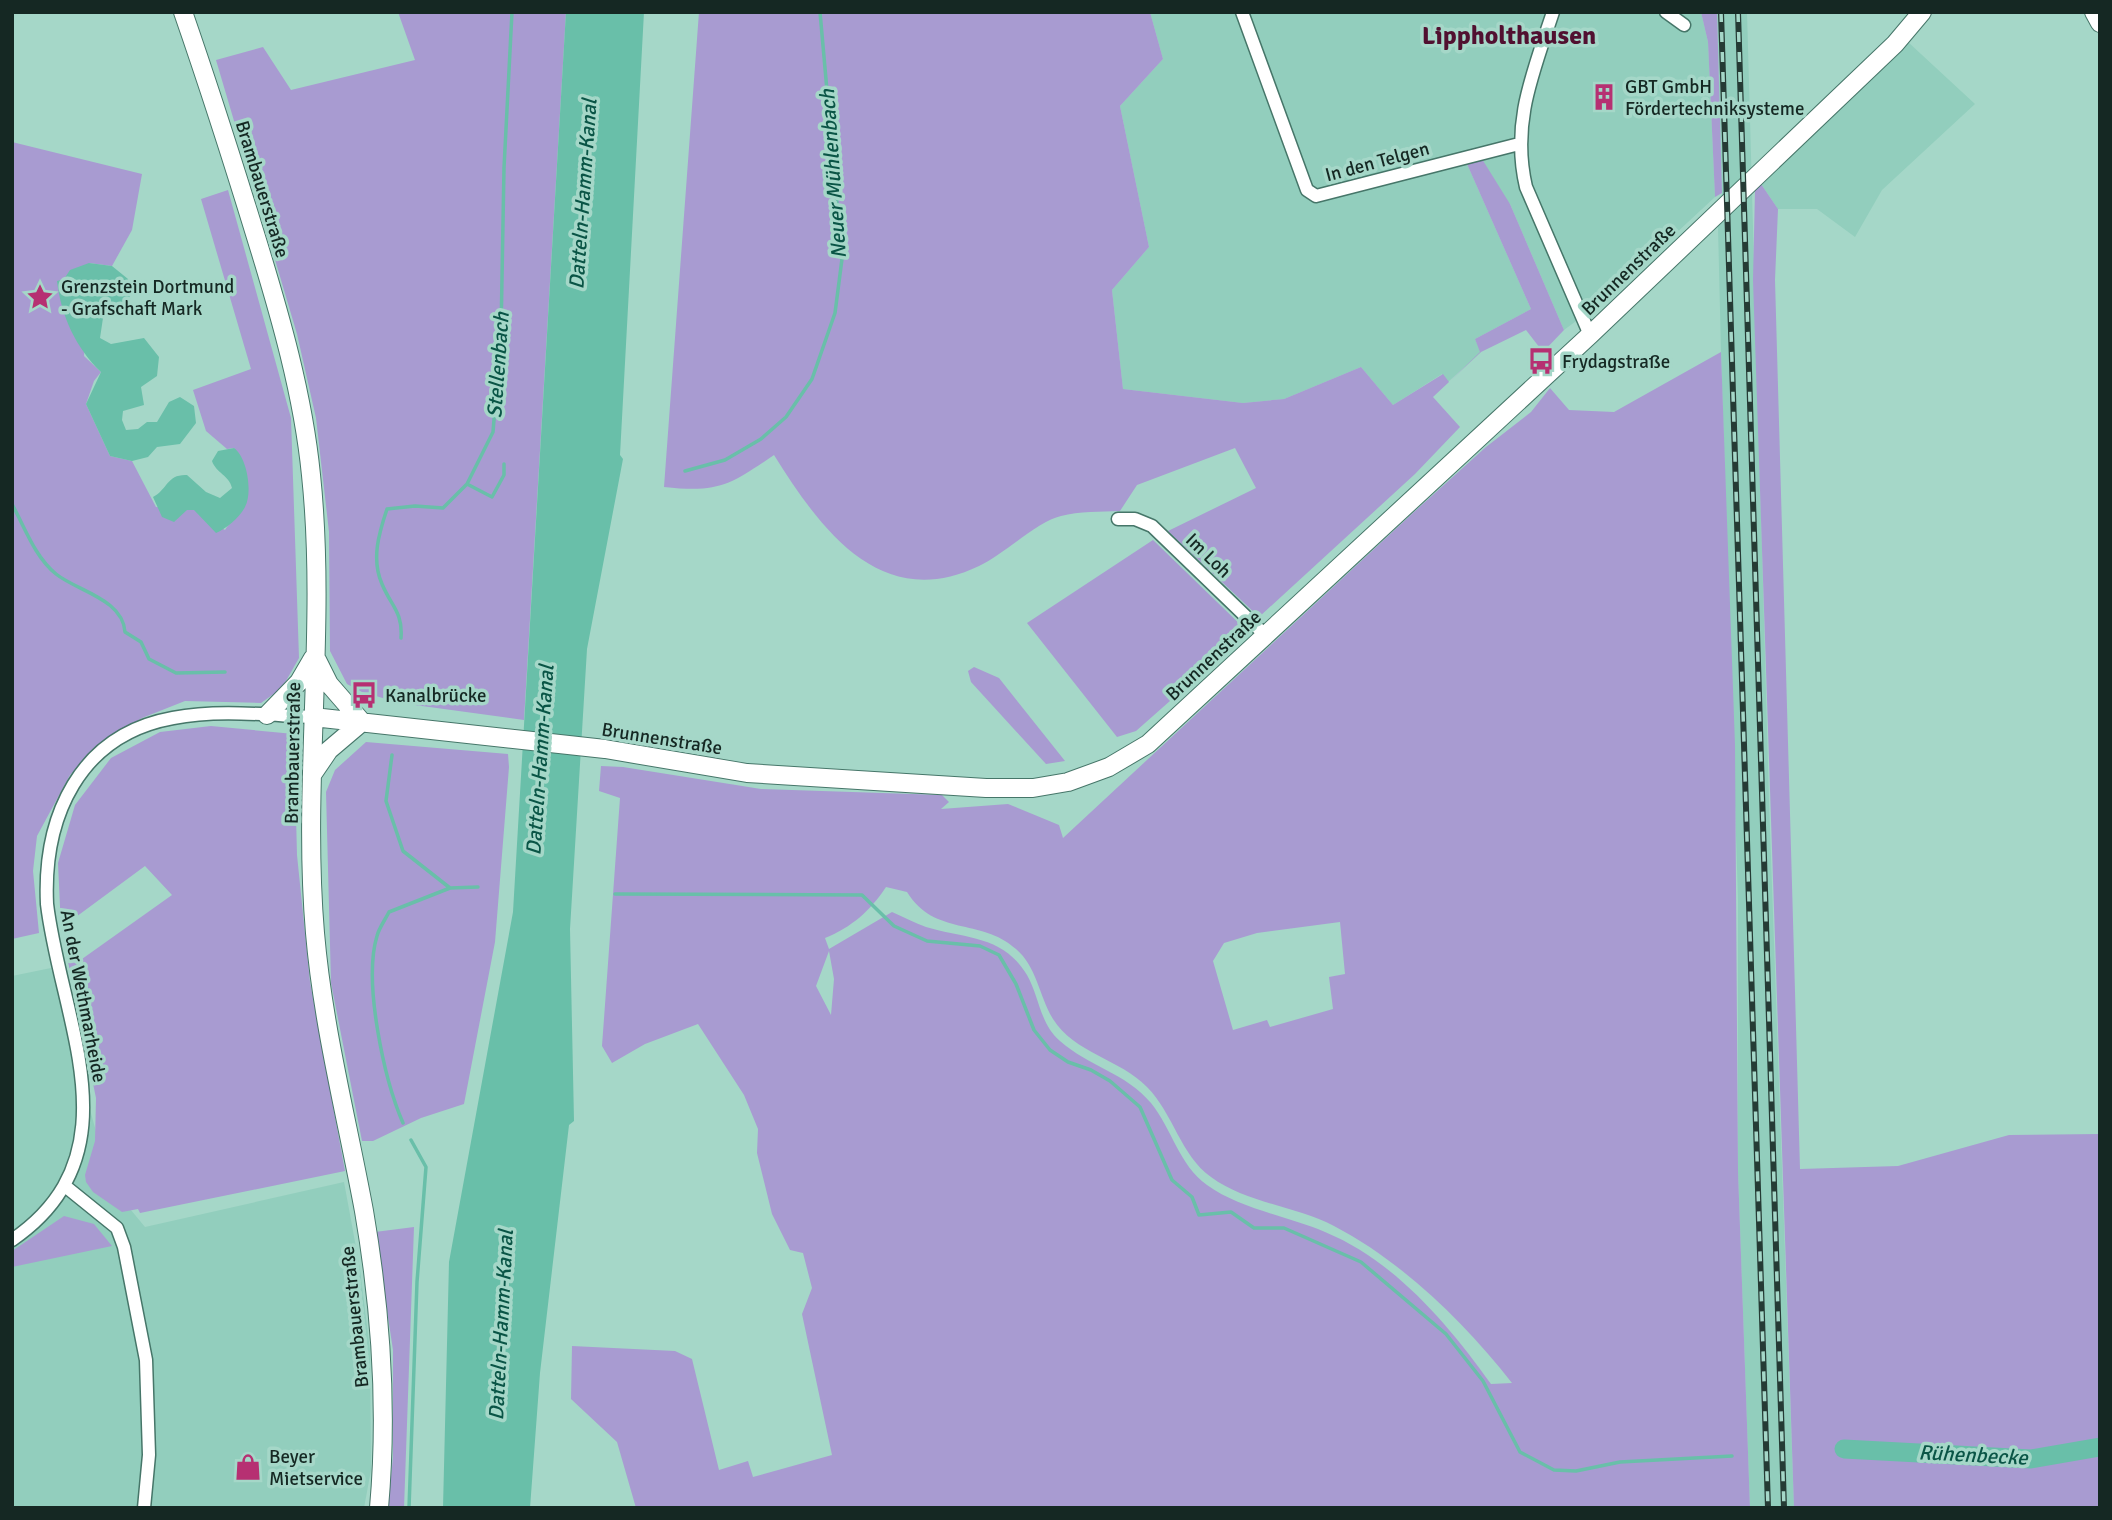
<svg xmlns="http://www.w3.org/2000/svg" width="2112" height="1520" font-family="Signika,sans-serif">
	<rect width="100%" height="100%" fill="#a5d7c8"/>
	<!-- built -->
	<path fill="#92cebd" d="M 1150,12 L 1701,12 L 1708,42 L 1715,197 L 1603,301 L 1564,330 L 1510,204 L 1467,164 L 1531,309 L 1475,339 L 1481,352 L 1448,382 L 1442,374 L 1393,405 L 1361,367 L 1284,399 L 1243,403 L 1123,389 L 1112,290 L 1149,247 L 1120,106 L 1163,59 Z
		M 1717,12 L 1747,12 L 1769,801 L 1794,1508 L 1750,1508 L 1738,1171 L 1738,899 L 1721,352 L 1718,227 L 1722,193 Z
		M 1908,42 L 1975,104 L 1882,190 L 1855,237 L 1817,209 L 1778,209 L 1761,184 Z
		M 51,968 L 111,1186 L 145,1227 L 344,1182 L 360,1269 L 370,1350 L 371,1470 L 364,1508 L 12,1508 L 12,976 Z"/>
	<!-- green -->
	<path fill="#a89bd1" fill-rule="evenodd" d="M 398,12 L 566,12 L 524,720 L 400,703 L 362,692 L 347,684 L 330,651 L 329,532 L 316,418 L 297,334 L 216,60 L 263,47 L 291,90 L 415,60 Z
		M 699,12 L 1150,12 L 1163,59 L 1120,106 L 1149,247 L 1112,290 L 1123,389 L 1243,403 L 1284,399 L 1361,367 L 1393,405 L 1443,374 L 1449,382 L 1480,352 L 1475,339 L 1531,309 L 1467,164 L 1482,159 L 1510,204 L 1564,330 L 1543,352 L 1526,330 L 1481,352 L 1433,397 L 1460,427 L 1415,474 L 1259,617 L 1168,531 L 1256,488 L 1235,448 L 1137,485 L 1120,511 C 1101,512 1079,511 1061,516 C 1038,521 1003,555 979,566 C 881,613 821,530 774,455 C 730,485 719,493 664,487 Z
		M 1701,12 L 1717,12 L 1722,193 L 1715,197 L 1708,42 Z
		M 12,142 L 142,174 L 132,230 L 112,266 L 89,263 L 84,356 L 101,372 L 94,381 L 86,404 L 110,456 L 132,461 L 156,507 L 195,510 L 225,530 C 229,523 236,519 240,512 C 254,492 247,467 234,448 L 227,449 L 206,431 L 193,390 L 251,369 L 201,199 L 228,190 L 291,418 L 299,658 L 282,688 L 261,703 L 185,701 L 142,718 L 93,749 L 70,775 L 37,836 L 33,871 L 39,933 L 12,939 Z
		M 1761,184 L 1778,209 L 1775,280 L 1800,1169 L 1898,1166 L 2009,1135 L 2100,1134 L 2100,1508 L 1794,1508 L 1753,280 L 1755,190 Z
		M 1721,352 L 1735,745 L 1738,1171 L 1750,1508 L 636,1508 L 617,1442 L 571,1399 L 572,1346 L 675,1351 L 692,1359 L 719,1470 L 748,1461 L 753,1477 L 832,1455 L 802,1314 L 812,1288 L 803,1253 L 790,1250 L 772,1214 L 757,1153 L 758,1129 L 744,1095 L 698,1024 L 645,1044 L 612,1063 L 602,1046 L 620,798 L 599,791 L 601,766 L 623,767 L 761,789 L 942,795 L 949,802 L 941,809 L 1008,804 L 1059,825 L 1063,838 L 1414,512 L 1486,447 L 1531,412 L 1550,388 L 1569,410 L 1614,412 ZM 886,887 L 907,892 C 935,937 980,917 1016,949 C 1037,967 1039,996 1053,1019 C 1074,1053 1120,1059 1147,1087 C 1173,1113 1181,1156 1211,1177 C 1246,1203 1296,1206 1334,1226 C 1403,1262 1465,1323 1512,1383 L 1491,1384 C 1448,1324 1395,1261 1325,1232 C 1288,1216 1240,1209 1207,1185 C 1179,1165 1172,1129 1151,1103 C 1126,1073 1088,1066 1060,1041 C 1040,1024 1039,996 1027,975 C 1003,935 966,939 926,927 C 915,923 904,917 892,912 L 829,949 L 825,938 C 852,927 870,911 886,887 ZM 1340,922 L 1345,974 L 1329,977 L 1333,1009 L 1270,1027 L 1267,1020 L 1233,1030 L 1213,961 L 1224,943 L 1257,933 ZM 829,951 L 834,979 L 831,1015 L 816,986 Z
		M 1153,540 L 1248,632 L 1136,731 L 1117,737 L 1027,623 Z
		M 974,667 L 999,678 L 1065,761 L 1046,764 L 971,682 L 968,671 Z
		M 211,726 L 294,734 L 297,855 L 310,982 L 345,1171 L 140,1213 L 138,1209 L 122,1212 L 93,1192 L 86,1182 L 85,1175 L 95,1141 L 96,1098 L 65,947 L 77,942 L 82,959 L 172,895 L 145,866 L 61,928 L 58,863 L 75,805 L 111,758 L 160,732 Z
		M 366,742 L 508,754 L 509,767 L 495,942 L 464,1104 L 421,1118 L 373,1141 L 362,1141 L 331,983 L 326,792 L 335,770 Z
		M 64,1216 L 94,1224 L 112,1246 L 12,1267 L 12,1251 Z
		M 414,1227 L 404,1508 L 388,1508 L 393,1457 L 393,1350 L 375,1232 Z"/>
	<!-- water -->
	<path fill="#69bfa9" d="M 566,12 L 644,12 L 620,455 L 623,459 L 587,649 L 570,929 L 574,1121 L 569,1125 L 540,1373 L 530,1508 L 443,1508 L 449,1262 L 513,912 Z
		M 89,263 L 112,266 L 128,279 L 130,296 L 124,305 L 103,318 L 100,338 L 111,344 L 144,338 L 159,357 L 157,376 L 141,387 L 144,405 L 123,411 L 122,420 L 126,430 L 138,429 L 147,422 L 157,422 L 169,402 L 180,397 L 194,406 L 196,423 L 180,444 L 157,447 L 148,457 L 132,461 L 110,456 L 86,404 L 101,372 C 76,348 61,316 57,281 L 64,279 L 70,270 Z
		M 234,448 C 247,457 253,492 245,507 C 240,517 226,529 216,533 L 194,510 L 187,510 L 174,522 L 162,517 L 153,497 C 168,489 167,474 187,475 L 206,492 L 220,498 L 232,488 C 229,475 216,473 212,461 L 218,451 Z"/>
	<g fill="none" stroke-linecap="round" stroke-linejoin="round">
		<!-- stream -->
		<path stroke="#69bfa9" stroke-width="3.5" d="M 685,471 L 725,460 L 761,439 L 786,417 L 812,379 L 835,313 L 842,259 L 820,12
			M 467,484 L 492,497 L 504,475 L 504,464
			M 12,504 C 25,528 35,557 56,574 C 77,591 123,599 125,632 L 141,642 L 149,659 L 176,673 L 225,672
			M 401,638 C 403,612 391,606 382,584 C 371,559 379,533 387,509 L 415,506 L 443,508 L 467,484 L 493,432 L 501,333 L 504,168 L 512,12
			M 392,755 L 386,801 L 403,851 L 450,888
			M 615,894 L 862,895 L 894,926 L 927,941 L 980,946 L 999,955 L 1016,984 L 1034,1030 L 1050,1050 L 1068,1062 L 1091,1070 L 1110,1081 L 1140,1107 L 1172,1180 L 1192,1197 L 1199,1215 L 1231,1212 L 1254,1228 L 1284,1228 L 1361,1262 L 1446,1334 L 1483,1381 L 1520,1452 L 1554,1470 L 1576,1471 L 1620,1462 L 1732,1456
			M 403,1123 C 384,1079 363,982 377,936 C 379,928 385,920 389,912 L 450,888 L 478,887
			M 409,1508 L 417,1282 L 426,1167 L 411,1140"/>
		<!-- river -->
		<path stroke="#69bfa9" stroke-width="19" d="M 1844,1449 L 2031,1459 L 2100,1447"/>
		<defs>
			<path id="street" d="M 1242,12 L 1307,190 L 1316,196 L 1519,144
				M 1553,12 C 1533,73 1511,123 1526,187 L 1590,335
				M 1666,12 L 1684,25
				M 1118,519 L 1135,519 L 1152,526 L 1265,635
				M 65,1186 L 117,1228 L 124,1247 L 146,1360 L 149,1455 L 144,1508
				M 12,1240 C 138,1154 61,1022 47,904 C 43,817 79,735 173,718 C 218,709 267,715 313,717"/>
			<path id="secondary" d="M 183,12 C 209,87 233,162 256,237 C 280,315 303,394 311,475 C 327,627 302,781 315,933 C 323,1027 347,1119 364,1211 C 381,1310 388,1408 379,1508
				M 2094,12 L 2100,23
				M 317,660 L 329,684 L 362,722
				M 267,715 L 299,682 L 313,658
				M 313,717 L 605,749 L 747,773 L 986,788 L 1033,788 L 1068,782 L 1109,767 L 1148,744 L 1590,335 L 1895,44 L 1922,12
				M 312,775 L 329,750 L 362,722"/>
		</defs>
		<!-- street casing -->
		<use href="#street" stroke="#467669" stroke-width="15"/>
		<!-- secondary casing -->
		<use href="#secondary" stroke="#467669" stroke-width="20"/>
		<!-- street -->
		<use href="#street" stroke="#fff" stroke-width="12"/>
		<!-- secondary -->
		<use href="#secondary" stroke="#fff" stroke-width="18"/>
		<defs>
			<path id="rail" d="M 1721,12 L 1768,1508
				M 1738,12 L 1784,1508"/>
		</defs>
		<!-- rail casing -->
		<use href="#rail" stroke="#253b35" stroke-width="6"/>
		<!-- rail -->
		<use href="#rail" stroke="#a5d7c8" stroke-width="3.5" stroke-dasharray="10" stroke-linecap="butt"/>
	</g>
	<!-- icons -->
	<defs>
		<symbol id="building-bare" viewBox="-9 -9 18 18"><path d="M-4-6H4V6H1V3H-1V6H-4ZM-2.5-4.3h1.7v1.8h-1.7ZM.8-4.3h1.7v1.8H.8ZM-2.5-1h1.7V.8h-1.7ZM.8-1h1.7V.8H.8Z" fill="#b63072" stroke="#a5d7c8" stroke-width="2.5" paint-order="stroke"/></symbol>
		<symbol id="sight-bare" viewBox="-9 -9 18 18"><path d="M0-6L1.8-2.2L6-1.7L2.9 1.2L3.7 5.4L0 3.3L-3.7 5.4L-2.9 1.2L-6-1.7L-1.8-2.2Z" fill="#b63072" stroke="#a5d7c8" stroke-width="2.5" paint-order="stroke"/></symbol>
		<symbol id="bus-bare" viewBox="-9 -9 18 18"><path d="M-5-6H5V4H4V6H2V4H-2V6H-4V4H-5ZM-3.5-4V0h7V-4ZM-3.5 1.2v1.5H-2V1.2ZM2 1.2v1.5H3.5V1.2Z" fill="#b63072" stroke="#a5d7c8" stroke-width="2.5" paint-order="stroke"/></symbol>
		<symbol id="shop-bare" viewBox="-9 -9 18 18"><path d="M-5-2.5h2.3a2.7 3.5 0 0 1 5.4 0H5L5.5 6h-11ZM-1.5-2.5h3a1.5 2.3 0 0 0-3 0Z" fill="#b63072" stroke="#a5d7c8" stroke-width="2.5" paint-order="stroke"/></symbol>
	</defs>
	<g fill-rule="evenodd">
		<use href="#building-bare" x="1585" y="78" width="38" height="38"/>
		<use href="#sight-bare" x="21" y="278" width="38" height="38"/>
		<use href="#bus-bare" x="1522" y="342" width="38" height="38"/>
		<use href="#bus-bare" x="345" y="676" width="38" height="38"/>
		<use href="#shop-bare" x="229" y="1448" width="38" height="38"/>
	</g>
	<g text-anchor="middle" stroke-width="7" stroke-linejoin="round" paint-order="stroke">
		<!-- poi labels -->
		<g font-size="19" fill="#152823" stroke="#a5d7c8" text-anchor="start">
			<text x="1625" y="93">GBT GmbH<tspan x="1625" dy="22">Fördertechniksysteme</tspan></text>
			<text x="61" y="293">Grenzstein Dortmund<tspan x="61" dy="22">- Grafschaft Mark</tspan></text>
			<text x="1562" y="368">Frydagstraße</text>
			<text x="385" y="702">Kanalbrücke</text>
			<text x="269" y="1463">Beyer<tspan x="269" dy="22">Mietservice</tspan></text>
		</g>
		<!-- street labels -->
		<g font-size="19" fill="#152823" stroke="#a5d7c8">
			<text transform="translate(1377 161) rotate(-15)" y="7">In den Telgen</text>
			<text transform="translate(263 189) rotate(73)" y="7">Brambauerstraße</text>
			<text transform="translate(1628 269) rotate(-44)" y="7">Brunnenstraße</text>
			<text transform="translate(1209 555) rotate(44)" y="7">Im Loh</text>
			<text transform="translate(1213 655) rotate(-43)" y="7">Brunnenstraße</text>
			<text transform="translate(662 738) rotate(9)" y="7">Brunnenstraße</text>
			<text transform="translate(292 753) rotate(-89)" y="7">Brambauerstraße</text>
			<text transform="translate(84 996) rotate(79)" y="7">An der Wethmarheide</text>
			<text transform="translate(354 1317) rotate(-96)" y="7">Brambauerstraße</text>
		</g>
		<!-- water labels -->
		<g font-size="21" font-style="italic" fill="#0a5546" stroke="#a5d7c8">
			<text transform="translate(833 174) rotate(-94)" y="7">Neuer Mühlenbach</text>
			<text transform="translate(583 194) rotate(-86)" y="7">Datteln-Hamm-Kanal</text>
			<text transform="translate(498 365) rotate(-86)" y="7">Stellenbach</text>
			<text transform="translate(540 760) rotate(-86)" y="7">Datteln-Hamm-Kanal</text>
			<text transform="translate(501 1325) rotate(-87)" y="7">Datteln-Hamm-Kanal</text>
			<text transform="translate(1973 1455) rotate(3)" y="7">Rühenbecke</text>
		</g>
		<!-- district labels -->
		<g font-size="26" font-weight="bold" fill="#511030" stroke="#a5d7c8">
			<text x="1509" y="44">Lippholthausen</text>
		</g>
	</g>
	<!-- border -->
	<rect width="2112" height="1520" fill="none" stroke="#152823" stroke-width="28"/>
</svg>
